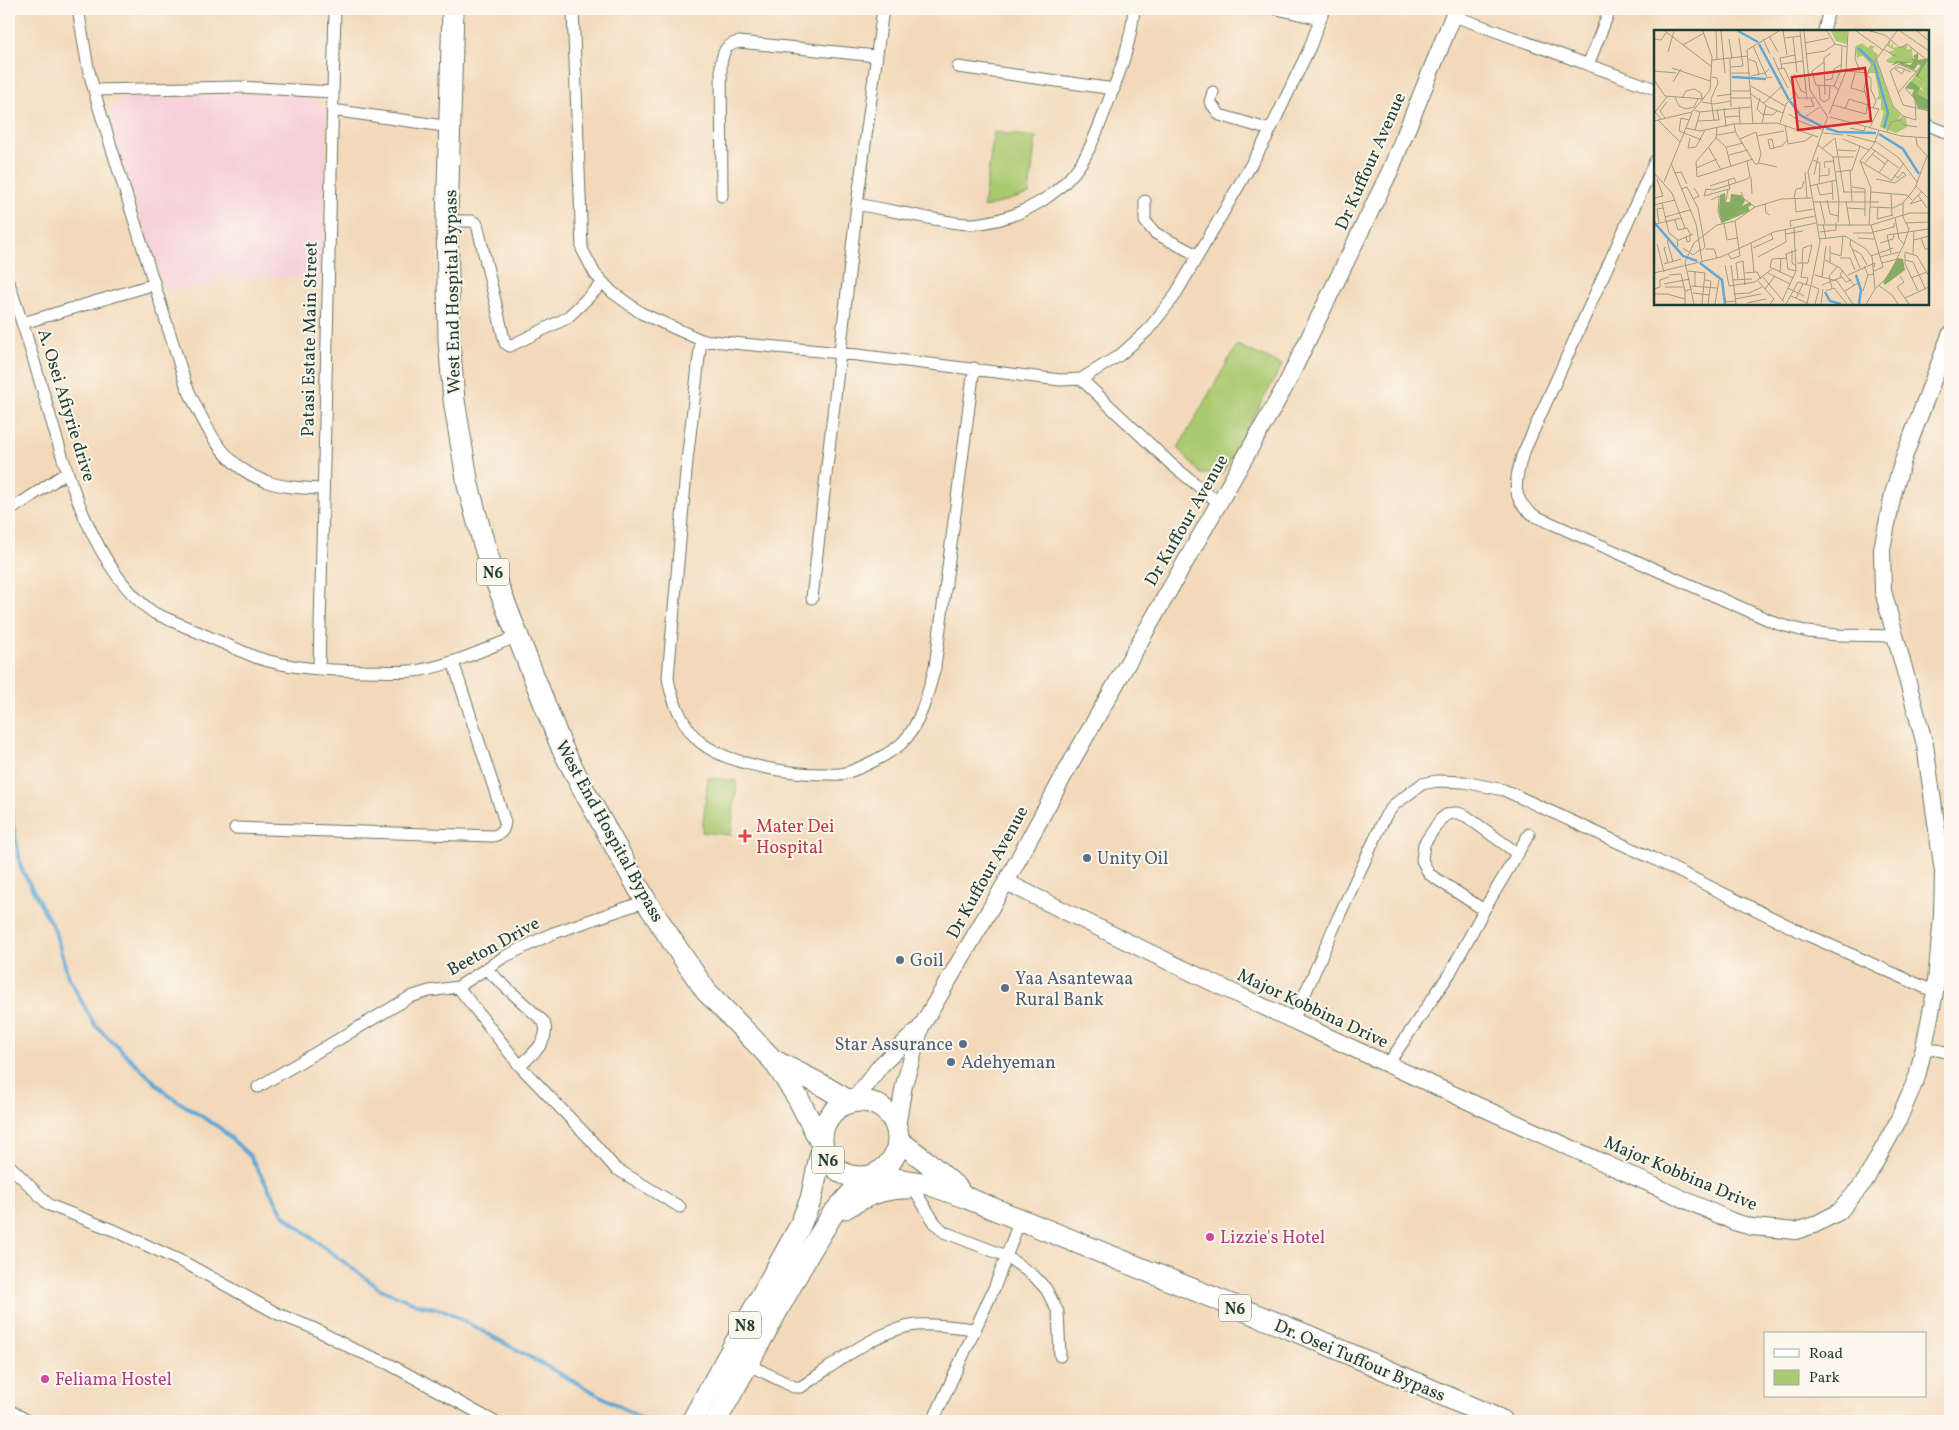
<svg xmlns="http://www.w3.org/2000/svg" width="1959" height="1430" font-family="Vollkorn,serif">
	<rect width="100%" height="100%" fill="#fbf7ec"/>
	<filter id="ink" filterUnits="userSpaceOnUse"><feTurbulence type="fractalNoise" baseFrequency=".02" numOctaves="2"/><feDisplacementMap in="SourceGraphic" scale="10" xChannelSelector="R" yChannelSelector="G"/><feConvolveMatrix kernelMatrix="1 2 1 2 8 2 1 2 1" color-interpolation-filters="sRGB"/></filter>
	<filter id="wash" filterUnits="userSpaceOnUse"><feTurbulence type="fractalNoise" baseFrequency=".0096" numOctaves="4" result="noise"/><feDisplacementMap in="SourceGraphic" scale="20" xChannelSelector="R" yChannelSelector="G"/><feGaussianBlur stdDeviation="1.12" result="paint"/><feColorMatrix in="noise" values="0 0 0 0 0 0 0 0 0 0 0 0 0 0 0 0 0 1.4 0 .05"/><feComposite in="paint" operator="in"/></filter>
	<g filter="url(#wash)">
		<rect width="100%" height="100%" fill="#f3d9ba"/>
		<!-- built -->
		<path fill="#f6cfd9" d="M 211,95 L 305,95 L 321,104 L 326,115 L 322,279 L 283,277 L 215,279 L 216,285 L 165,291 L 111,127 L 111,110 L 117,101 L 129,98 Z"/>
		<!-- green -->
		<path fill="#aac970" stroke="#648352" d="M 994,132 L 1036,137 L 1029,194 L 983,208 Z
			M 1237,345 L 1282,365 L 1222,474 L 1201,474 L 1178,448 Z
			M 708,778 L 737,781 L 731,835 L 702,832 Z"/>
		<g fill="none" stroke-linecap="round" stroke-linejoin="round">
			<!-- stream -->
			<path stroke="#5fa8d6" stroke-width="4" d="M 9,802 L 21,868 L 55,931 L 68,976 L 94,1024 L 168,1095 L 220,1128 L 250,1156 L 284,1215 L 312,1238 L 380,1289 L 417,1304 L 446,1311 L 646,1421"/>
		</g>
	</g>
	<g filter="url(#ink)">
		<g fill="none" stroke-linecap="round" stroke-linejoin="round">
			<defs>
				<path id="street" d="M 78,9 L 88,68 L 99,108 L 186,385 C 204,424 222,466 265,481 C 283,488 304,488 323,489
					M 573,9 L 582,249 L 595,274 L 612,292 L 641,313 L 701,340 L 841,353 L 1060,380 L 1081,379 L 1120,355 L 1147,331 L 1174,297 L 1267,137 L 1310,47 L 1324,9
					M 1277,9 L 1320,19
					M 1454,16 L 1655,89
					M 1824,31 L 1829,9
					M 1588,65 L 1610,9
					M 958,67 L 1114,89
					M 94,90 L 239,87 L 333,92
					M 1213,92 L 1210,102 L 1220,115 L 1270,130
					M 332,110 L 451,127
					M 1928,125 L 1950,134
					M 1655,161 L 1522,456 C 1515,482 1510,500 1535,516 L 1778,624 L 1808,632 L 1837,635 L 1897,636
					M 722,196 L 721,63 C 724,50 725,45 739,42 L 876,56
					M 1145,201 L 1145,221 L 1155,233 L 1197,255
					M 857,204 C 881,209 904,213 928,218 C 942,220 959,225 973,224 C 1020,220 1068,193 1089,149 C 1097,133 1103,116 1109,100 C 1121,70 1131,41 1134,9
					M 447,221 L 472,221 L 477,224 L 505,343 L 510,346 L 567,318 L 603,283
					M 9,283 C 21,318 32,353 42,388 C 63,460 90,568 154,613 L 255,657 C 290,669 328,670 364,671 C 383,671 402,673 421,670 C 455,664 487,648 518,636
					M 23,323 L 155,284
					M 701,340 L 687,461 L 668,677 C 670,696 683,727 699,741 C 727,765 789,774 826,774 C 832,774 839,775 845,773 C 860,769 890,754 902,743 C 920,726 929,690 935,667 L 974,368
					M 1081,379 L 1171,464 L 1219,503
					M 9,511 L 66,473
					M 812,598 L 857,204 L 883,9
					M 319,669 L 335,9
					M 235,828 L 493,836 C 501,834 504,831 505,822 L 453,662
					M 1484,910 L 1429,874 L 1422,860 L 1424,844 L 1440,820 L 1446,815 L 1453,813 L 1458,813 L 1466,816 L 1518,854
					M 486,969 L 544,1022 C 551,1041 532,1054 520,1066
					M 458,987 L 520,1066 L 591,1140 L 615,1168 L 680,1207
					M 1293,1021 L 1338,918 L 1386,815 L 1395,804 L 1422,784 L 1437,781 L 1464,782 L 1504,790 L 1652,858 L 1803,933 L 1935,992
					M 1924,1047 L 1950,1053
					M 1388,1064 L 1450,973 L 1484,910 L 1529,834
					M 258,1087 L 410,997 L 429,991 L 458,987 L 504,957 L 551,934 L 646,901
					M 9,1165 L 49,1205 L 118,1232 L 187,1264 L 278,1314 L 313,1328 L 353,1349 L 389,1364 L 493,1421
					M 913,1188 L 935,1223 L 944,1232 L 1006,1256 L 1034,1276 L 1046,1289 L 1058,1312 L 1060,1356
					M 747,1364 L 794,1387 L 801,1387 C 834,1365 877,1329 917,1325 C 936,1324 956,1327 975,1329
					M 9,1410 L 28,1421
					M 933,1421 L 995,1286 L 1020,1220"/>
				<path id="secondary" d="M 1006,882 C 1245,1002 1490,1111 1734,1222 L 1752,1227 L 1796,1231 L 1814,1225 L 1839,1212 L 1865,1181 L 1897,1123 L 1917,1077 L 1924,1047 L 1935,992 L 1942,916 L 1943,872 L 1925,745 L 1883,591 L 1882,549 L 1893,494 L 1904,457 L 1950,335
					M 854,1100 L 881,1065 L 920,1028
					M 897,1127 L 904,1085 L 921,1027 L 1006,882 L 1069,766 L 1285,387 L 1390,171 L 1456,9"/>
				<path id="highway" d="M 453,9 L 447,221 L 449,340 L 454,400 L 468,485 L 483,541 L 494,576 L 562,748 L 587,796 L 646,901 L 678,950 L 706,991 L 773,1060 L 798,1098 L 821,1143
					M 773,1060 L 820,1084 L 849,1101
					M822 1139a38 38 0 1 1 76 0a38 38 0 1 1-76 0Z
					M 898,1140 L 927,1162 L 958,1189
					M 872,1175 L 928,1184 L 967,1198 L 1313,1338 L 1502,1421
					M 845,1208 C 865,1196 884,1187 908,1188
					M 692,1421 L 799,1228 L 811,1199 L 822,1147
					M 716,1421 L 809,1253 L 832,1215 L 866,1177"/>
			</defs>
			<!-- street casing -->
			<use href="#street" stroke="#697463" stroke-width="13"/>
			<!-- secondary casing -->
			<use href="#secondary" stroke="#697463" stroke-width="18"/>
			<!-- highway casing -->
			<use href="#highway" stroke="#697463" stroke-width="23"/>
			<!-- street -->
			<use href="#street" stroke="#fff" stroke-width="11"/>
			<!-- secondary -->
			<use href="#secondary" stroke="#fff" stroke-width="16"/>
			<!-- highway -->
			<use href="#highway" stroke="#fff" stroke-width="21"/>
		</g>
	</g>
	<!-- markers -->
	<path fill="#e0444e" stroke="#fbf7ec" stroke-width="2" d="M742.5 828.5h5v5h5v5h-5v5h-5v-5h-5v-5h5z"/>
	<g fill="#5c6f8a" stroke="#fbf7ec" stroke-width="2">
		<circle cx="1087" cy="858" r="5"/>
		<circle cx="900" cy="960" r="5"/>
		<circle cx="1005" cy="988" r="5"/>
		<circle cx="963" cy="1044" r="5"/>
		<circle cx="951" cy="1062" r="5"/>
	</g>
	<g fill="#d1479c" stroke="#fbf7ec" stroke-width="2">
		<circle cx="1210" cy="1237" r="5"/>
		<circle cx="45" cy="1379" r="5"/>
	</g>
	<g text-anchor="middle" stroke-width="4" stroke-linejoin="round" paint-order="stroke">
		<!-- shield labels -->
		<g fill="#fbf7ec" stroke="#61756b" stroke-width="1">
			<rect x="477" y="558.5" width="32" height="27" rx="4"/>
			<rect x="812" y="1146.5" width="32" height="27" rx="4"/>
			<rect x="1219" y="1294.5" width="32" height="27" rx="4"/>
			<rect x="729" y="1311.5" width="32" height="27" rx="4"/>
		</g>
		<g font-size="16" font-weight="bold" fill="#1f3d34">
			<text x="493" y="578">N6</text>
			<text x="828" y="1166">N6</text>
			<text x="1235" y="1314">N6</text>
			<text x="745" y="1331">N8</text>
		</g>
		<!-- street labels -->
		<g font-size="18" fill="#1f3d34" stroke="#fbf7ec">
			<text transform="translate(1370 161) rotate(-66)" y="6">Dr Kuffour Avenue</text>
			<text transform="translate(452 292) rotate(-91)" y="6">West End Hospital Bypass</text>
			<text transform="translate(309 339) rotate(-89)" y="6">Patasi Estate Main Street</text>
			<text transform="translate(67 405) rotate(73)" y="6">A. Osei Afiyrie drive</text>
			<text transform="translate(1186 520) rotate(-60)" y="6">Dr Kuffour Avenue</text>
			<text transform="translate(610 831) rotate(61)" y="6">West End Hospital Bypass</text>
			<text transform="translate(987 872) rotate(-61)" y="6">Dr Kuffour Avenue</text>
			<text transform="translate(493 946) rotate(-29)" y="6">Beeton Drive</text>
			<text transform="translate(1313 1008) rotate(25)" y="6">Major Kobbina Drive</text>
			<text transform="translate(1681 1173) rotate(23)" y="6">Major Kobbina Drive</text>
			<text transform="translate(1360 1360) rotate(23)" y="6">Dr. Osei Tuffour Bypass</text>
		</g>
		<!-- health labels -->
		<g font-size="18" fill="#be3a42" stroke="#fbf7ec" text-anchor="start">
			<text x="756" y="832">Mater Dei<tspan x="756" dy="21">Hospital</tspan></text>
		</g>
		<!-- service labels -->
		<g font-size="18" fill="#4e5e75" stroke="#fbf7ec" text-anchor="start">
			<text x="1097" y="864">Unity Oil</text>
			<text x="910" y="966">Goil</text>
			<text x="1015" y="984">Yaa Asantewaa<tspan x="1015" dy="21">Rural Bank</tspan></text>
			<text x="953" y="1050" text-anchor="end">Star Assurance</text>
			<text x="961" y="1068">Adehyeman</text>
		</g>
		<!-- hotel labels -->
		<g font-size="18" fill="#b23c85" stroke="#fbf7ec" text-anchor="start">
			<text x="1220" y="1243">Lizzie's Hotel</text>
			<text x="55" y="1385">Feliama Hostel</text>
		</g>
	</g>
	<!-- overview -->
	<g transform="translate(1654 30)">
		<rect width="275" height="275" fill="#f3d9ba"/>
		<path d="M 177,1 L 193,1 L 193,14 L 182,11 ZM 236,10 L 236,17 L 239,13 L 239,18 L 253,15 L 253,20 L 258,18 L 259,33 L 234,33 L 232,30 L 239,26 L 234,22 L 240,20 L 233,16 ZM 208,13 L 214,18 L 217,15 L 221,17 L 218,19 L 224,25 L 222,29 L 238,75 L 247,85 L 244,89 L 252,87 L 253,97 L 242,103 L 226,97 L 230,81 L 227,80 L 227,69 L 222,70 L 225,65 L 221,43 L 214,43 L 217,35 L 209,26 L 204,27 L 203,31 L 202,16 ZM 275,28 L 275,68 L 269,67 L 272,70 L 263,65 L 263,58 L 270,61 L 267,57 L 265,59 L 257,51 L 261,46 L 267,51 L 263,45 Z" fill="#aac970"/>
		<path d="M 264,23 L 264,30 L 275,28 L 264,46 L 269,51 L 261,46 L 267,36 L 264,34 L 260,40 L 244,33 L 237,36 L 242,31 L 258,32 L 250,34 L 257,35 L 259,31 L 257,28 L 261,29 L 259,26 ZM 257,51 L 266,58 L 263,64 L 274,69 L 275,66 L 275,80 L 264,78 L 258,64 L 260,60 L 251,58 ZM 71,163 L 72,172 L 76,172 L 77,164 L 87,165 L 91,171 L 88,176 L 96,172 L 98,175 L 94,177 L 96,181 L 68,193 L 65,182 L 66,165 ZM 244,228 L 249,229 L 251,240 L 231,255 L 229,252 Z" fill="#87ad62"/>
		<path fill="none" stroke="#5fa8d6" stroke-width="2.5" d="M 84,1 L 104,12M 105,14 L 135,70M 204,18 L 219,32M 220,33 L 234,83 L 230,98M 78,47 L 112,49M 136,71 L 146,85 L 169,97M 172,98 L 184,102 L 222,103M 225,104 L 249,119 L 265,144M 0,192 L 29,226 L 43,231M 46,233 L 68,250 L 71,274M 202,245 L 207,260 L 205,274M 171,262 L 176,271 L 187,274"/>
		<path fill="none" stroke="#9e9b84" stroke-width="1" d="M 11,1 L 58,37M 62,1 L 63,29M 67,1 L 71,43M 129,1 L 133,25M 146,1 L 153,70M 150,1 L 156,60 L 173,86M 173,1 L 181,14 L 193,17M 202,1 L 229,20M 216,1 L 231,5 L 246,18 L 253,14 L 273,30M 246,1 L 275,21M 263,1 L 275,11M 115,6 L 124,22M 139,7 L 143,43M 131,8 L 146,6M 0,9 L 7,10 L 12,3M 75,9 L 78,29M 109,9 L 116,24M 151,13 L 175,8M 29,15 L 50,3M 99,16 L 111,43 L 115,39M 202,17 L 201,29 L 206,41M 230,19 L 240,26 L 242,24M 14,22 L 20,1M 152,24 L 171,21 L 181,14M 119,27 L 124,39 L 130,38 L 144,68 L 160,68M 222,28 L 239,76 L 249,86 L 262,90 L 261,69 L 251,58M 76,29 L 77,77M 94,29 L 102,32 L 105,45M 58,30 L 94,26M 128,34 L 149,31M 77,37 L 89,36 L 85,8M 18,38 L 56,51M 128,38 L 126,28 L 141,25M 124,39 L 134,58M 251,39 L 248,44 L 241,39 L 245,37 L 257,42M 0,41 L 22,43M 192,41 L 214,43M 157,42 L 170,32M 158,42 L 162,55 L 180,56 L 185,60M 263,42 L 245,34 L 236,41 L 249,75 L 275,81M 77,43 L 96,43M 201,43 L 197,58 L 211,62M 140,44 L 147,61 L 152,63M 97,46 L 111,43 L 113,48 L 118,47M 213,46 L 217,48 L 217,60 L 222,71 L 219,78M 58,47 L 63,48 L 64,53 L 57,69 L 60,90M 0,50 L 11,66 L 50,69M 171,50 L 178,49 L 180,39 L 188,34M 19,52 L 27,39M 97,56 L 131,76M 165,56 L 166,69 L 170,72 L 175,69 L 176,56M 180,56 L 187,40 L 188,17M 78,61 L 97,61M 244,63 L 275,27M 97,64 L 112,75 L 108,93M 171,65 L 170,28 L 177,23M 63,66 L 78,64M 21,67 L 25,76 L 32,79 L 40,77 L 44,69M 28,68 L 32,61 L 40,59 L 47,63 L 48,69M 77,68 L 97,68M 106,68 L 103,79 L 108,84 L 118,85 L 123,81M 48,72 L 60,74 L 77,71M 110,73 L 128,56M 179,75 L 212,84 L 214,72 L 210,59 L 215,39 L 243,1M 85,76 L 86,94M 112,76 L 129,83M 150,77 L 160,76 L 157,69M 214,77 L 225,79 L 216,97M 70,78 L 72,97M 191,79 L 195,69 L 214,75M 41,80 L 45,82 L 97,77M 135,84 L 145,91 L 169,100M 175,84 L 192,41 L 194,1M 152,86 L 166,77M 249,86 L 246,90 L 250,95 L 263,97M 71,87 L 86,86M 176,87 L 247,106 L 275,108M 11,88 L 6,81 L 13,72M 7,89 L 1,82 L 13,67M 4,90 L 26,112M 35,90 L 27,88 L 25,101 L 48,110M 0,91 L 38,82 L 56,60 L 58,27 L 49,1M 44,91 L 65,90 L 63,79M 126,93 L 132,74 L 142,64M 80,94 L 82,103 L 101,134 L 104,134 L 107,124 L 102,102 L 86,109M 99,94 L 93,20 L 125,1M 131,95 L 134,114 L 151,111 L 159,105M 32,98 L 46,101 L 79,94 L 123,93 L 164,107M 63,98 L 62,108 L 42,132 L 43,147 L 99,129M 196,98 L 210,101 L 211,97M 41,100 L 46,82M 233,102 L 237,92 L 246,90M 169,103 L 189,105M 63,105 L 81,102M 193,105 L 221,112M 103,106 L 130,101M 262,107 L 263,115 L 274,127M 36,108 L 34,118 L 42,117 L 51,100M 62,108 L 72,117 L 77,137M 189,109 L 215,120M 221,111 L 245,128 L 263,152M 164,115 L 179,127 L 185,170 L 184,193M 73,117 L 89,113M 55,118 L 67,140M 120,118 L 118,109 L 114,110 L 116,119 L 120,118 L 123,117 L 128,116 L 133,110M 169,118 L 181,108 L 190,162M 217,118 L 245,138M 184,120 L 202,121M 218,124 L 231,134M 75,125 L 94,120M 179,127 L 200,127M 159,130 L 166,133 L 165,154M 206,131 L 237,150M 17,133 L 42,194 L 48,231M 105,133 L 123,137M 211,133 L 221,121M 42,138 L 63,129M 171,138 L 170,132 L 180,131M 196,140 L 198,171M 151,142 L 153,168M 182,142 L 198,140 L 206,116M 0,143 L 18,163 L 31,198M 21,143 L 27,142 L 33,154M 225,143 L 234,130M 160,145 L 164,127M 166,146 L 175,145 L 175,138M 97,147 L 98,164M 222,149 L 241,153 L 252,145 L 249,142 L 244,148 L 240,145M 74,150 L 75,155 L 76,159 L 75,159 L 50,166 L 52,159 L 59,160 L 75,155 L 93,149 L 96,147 L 93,131M 178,151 L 179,170M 237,151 L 250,133M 10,152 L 38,83M 163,154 L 166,165 L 179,163M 56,156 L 80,148 L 82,152M 155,156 L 183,150M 262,156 L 275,169M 198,157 L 211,159 L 211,186M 27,159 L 33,157 L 44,178 L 51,217 L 47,221M 268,161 L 256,174 L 268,170M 87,162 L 90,169 L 101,177 L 111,174M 189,162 L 211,162M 217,162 L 253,165 L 258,170M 237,164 L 238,186M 264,165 L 273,178M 0,168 L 9,166 L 3,149M 140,168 L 142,159 L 148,158 L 150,151M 141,168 L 142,182 L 160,179M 39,169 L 45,166 L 40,158M 57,170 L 65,166 L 64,182 L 68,193M 173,170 L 176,184 L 184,186M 166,171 L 171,194M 192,171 L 196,196M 159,172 L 225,172M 8,173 L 15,203 L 24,210M 0,175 L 21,170M 64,177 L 72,170 L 74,160M 217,177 L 239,178 L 249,173M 224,177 L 223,189 L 239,185M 192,178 L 211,179M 116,185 L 112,183 L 111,174 L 127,169 L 157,168M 11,187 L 36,180M 241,188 L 245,209 L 250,214M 21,190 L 24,200 L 33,198 L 37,205M 5,193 L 3,179 L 9,178M 70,193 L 73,210 L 83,208M 252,193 L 275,192M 169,194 L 172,209M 164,195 L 217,195 L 256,183 L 275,183M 215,195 L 217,158 L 206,131 L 220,114 L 225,100M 217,195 L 226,227 L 245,222M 137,197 L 136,191 L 161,186M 0,198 L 2,194 L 27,188M 166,202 L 182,200 L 182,193M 219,202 L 240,197 L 240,193M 199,203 L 219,203M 131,204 L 149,201M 32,206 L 33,212 L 36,211 L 36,205M 204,208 L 220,209M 267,208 L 271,219 L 275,219M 166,209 L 191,206 L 212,219 L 218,227 L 221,259M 197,209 L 196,214 L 206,238M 13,210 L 19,232M 260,210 L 275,206M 97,212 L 100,242M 226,213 L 239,209 L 240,204M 3,214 L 10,242M 176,216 L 176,232M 12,217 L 10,218 L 14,233M 24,217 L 23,211 L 39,204M 29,218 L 39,225 L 47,219M 99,218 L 119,209 L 117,203M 51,219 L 60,219 L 63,228M 198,219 L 207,224 L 213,235M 138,220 L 138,233 L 142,236M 251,222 L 251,234 L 264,261M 251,222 L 263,226 L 275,246M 177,223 L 187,226 L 189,206M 237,223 L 233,205 L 275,199M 74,224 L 77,229 L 86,226 L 81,191M 259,224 L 260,202M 217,226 L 239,218M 104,227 L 132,212 L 131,199M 133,228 L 118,229 L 116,237 L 139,248M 186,228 L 196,228 L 201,240M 171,230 L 186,238 L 200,255M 251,230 L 259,232 L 271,258M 143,233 L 154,233 L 158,215 L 149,218 L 148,233M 149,233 L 147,247 L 154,248 L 152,255M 228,233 L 243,229M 10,234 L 27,229M 71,235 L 75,256 L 101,252 L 118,239M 77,235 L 82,274M 210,236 L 214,245 L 220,244M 189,240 L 186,245 L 192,252 L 197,250M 34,241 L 51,243 L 48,274M 41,241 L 41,257M 142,241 L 134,239 L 132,224 L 143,220M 220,241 L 229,237 L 226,227M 0,243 L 67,227 L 120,202 L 162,193M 90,243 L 103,242 L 107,249M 114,243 L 136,254M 126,243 L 127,228M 15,245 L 27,244 L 31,261M 161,245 L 183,251 L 199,274M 194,245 L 221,233 L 220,237M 246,246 L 250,252 L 243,257 L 255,274M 109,247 L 130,272M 168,247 L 172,216M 257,248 L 273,242M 84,249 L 82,233 L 89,231 L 91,255M 51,250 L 57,251 L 54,274M 78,250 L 98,249M 104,251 L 120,269 L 116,274M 10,254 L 36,249M 168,255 L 188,247M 224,255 L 238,265 L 244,274M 37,256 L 63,258M 158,256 L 165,259 L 161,274M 11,257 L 30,257M 134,258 L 150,266M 178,258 L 175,246 L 184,236M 0,259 L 6,257 L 6,250 L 15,247M 111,259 L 121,246M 172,261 L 180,258 L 193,274M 191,261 L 204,253M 209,261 L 214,245M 39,263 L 55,265M 0,264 L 13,264 L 31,269M 70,264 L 72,272 L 81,271M 80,264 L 95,263 L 108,257M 137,266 L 153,273M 142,268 L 149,254M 251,268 L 275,257M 81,269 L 107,264M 128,271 L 142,241 L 140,197M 93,273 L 112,269M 31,274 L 31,261 L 38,259M 40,274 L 31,232 L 40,213 L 63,195 L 81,191 L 101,177M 61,274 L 65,250M 132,274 L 144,252 L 157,256M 153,274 L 166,212 L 154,142 L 174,86M 167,274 L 169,259M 212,274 L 221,259 L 234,247 L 250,214 L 255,199 L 249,187 L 249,173 L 261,158 L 273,126"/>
		<path fill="#d62828" fill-opacity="0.15" stroke="#d62828" stroke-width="2.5" d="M 211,38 L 217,91 L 144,100 L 138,47 Z"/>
		<rect width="275" height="275" fill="none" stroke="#1f3d34" stroke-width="2.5"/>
	</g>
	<!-- margin -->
	<rect width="1959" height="1430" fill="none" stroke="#fbf7ec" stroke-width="30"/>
	<!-- legend -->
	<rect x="1764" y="1332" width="162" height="65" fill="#fbf7ec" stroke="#a3ada2"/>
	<rect x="1774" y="1349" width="25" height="8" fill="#ffffff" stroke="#a3ada2"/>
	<text x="1809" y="1358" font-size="15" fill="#1f3d34">Road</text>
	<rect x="1774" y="1370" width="25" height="15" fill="#aac970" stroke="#a3ada2"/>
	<text x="1809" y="1382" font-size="15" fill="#1f3d34">Park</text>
</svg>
